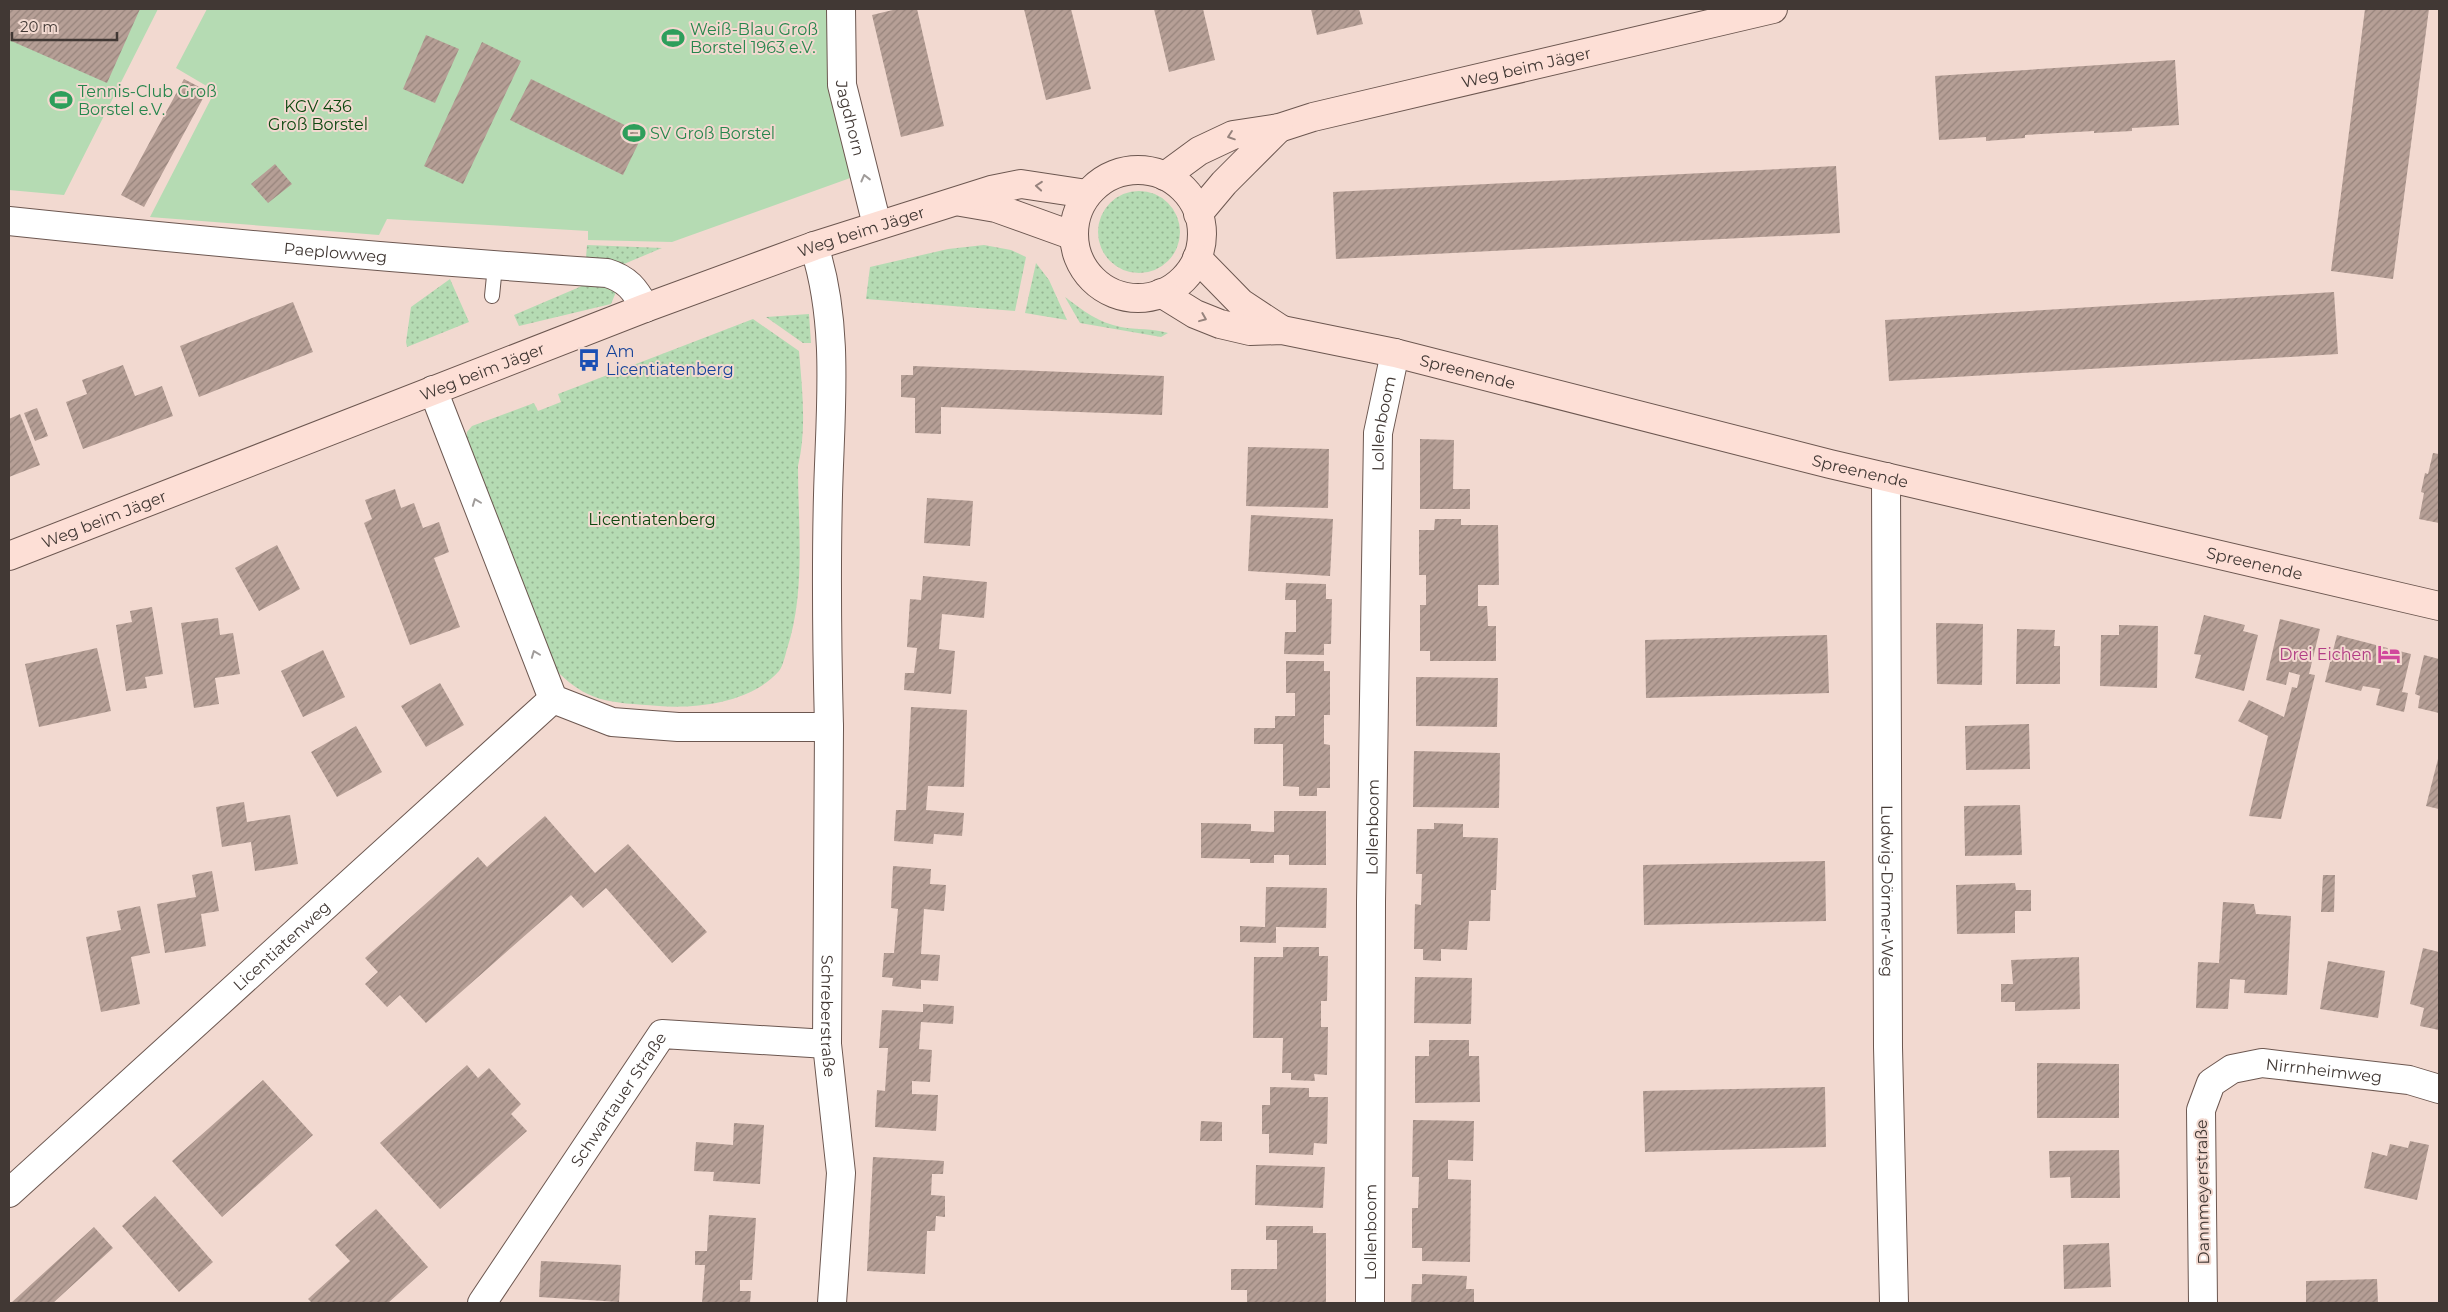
<svg xmlns="http://www.w3.org/2000/svg" width="2448" height="1312" font-family="Montserrat,sans-serif">
	<defs>
		<pattern id="grass-dots" width="8" height="8" patternUnits="userSpaceOnUse" patternTransform="scale(1.25)"><rect width="8" height="8" fill="#b5dbb3"/><path d="M2 2h.1M6 6h.1" fill="none" stroke="#95b392" stroke-width="1.8" stroke-linecap="round"/></pattern>
		<pattern id="building-hatch" width="6" height="6" patternUnits="userSpaceOnUse" patternTransform="scale(1.25)"><rect width="6" height="6" fill="#b69f96"/><path d="M-1 1l2-2M0 6l6-6M5 7l2-2" fill="none" stroke="#96837b"/></pattern>
	</defs>
	<rect width="100%" height="100%" fill="#f2d9d0"/>
	<!-- grass -->
	<path fill="url(#grass-dots)" d="M1098 232a41 41 0 1 1 82 0a41 41 0 1 1-82 0Z
		M 587,245 L 662,248 L 624,264 L 586,258 Z
		M 984,245 L 1011,250 L 1026,257 L 1015,311 L 866,299 L 870,267 L 948,249 Z
		M 1036,263 L 1049,280 L 1067,320 L 1025,313 Z
		M 450,279 L 469,322 L 407,347 L 406,342 L 411,307 Z
		M 596,280 L 616,292 L 611,304 L 519,326 L 514,315 Z
		M 1065,297 C 1082,310 1099,323 1121,327 C 1137,330 1152,328 1168,333 L 1161,337 L 1080,323 Z
		M 809,314 L 811,343 L 803,343 L 766,317 Z
		M 753,319 L 799,351 C 802,388 807,429 798,466 C 798,527 806,591 787,649 C 785,656 783,666 779,671 C 752,702 698,709 659,706 C 609,702 587,704 551,665 L 466,439 L 467,432 L 472,426 L 534,403 L 538,411 L 561,402 L 558,394 Z"/>
	<!-- garden -->
	<path fill="#b5dbb3" d="M 9,9 L 158,9 L 64,195 L 9,190 Z
		M 207,9 L 829,9 L 853,177 L 672,242 L 588,240 L 588,231 L 387,219 L 379,235 L 150,217 L 215,91 L 176,68 Z"/>
	<!-- building -->
	<path fill="url(#building-hatch)" d="M 9,9 L 140,9 L 107,83 L 9,40 Z
		M 897,9 L 917,9 L 944,126 L 901,137 L 872,15 Z
		M 1024,9 L 1071,9 L 1091,89 L 1046,100 Z
		M 1154,9 L 1203,9 L 1215,60 L 1169,72 Z
		M 1311,9 L 1359,9 L 1363,24 L 1317,35 Z
		M 2365,9 L 2429,9 L 2393,279 L 2331,271 Z
		M 426,35 L 459,49 L 435,103 L 403,89 Z
		M 482,42 L 521,61 L 463,184 L 424,166 Z
		M 2175,60 L 2179,125 L 2132,128 L 2132,131 L 2094,133 L 2094,131 L 2025,135 L 2025,138 L 1986,141 L 1986,137 L 1939,140 L 1935,76 Z
		M 184,79 L 207,91 L 144,207 L 121,195 Z
		M 531,79 L 643,134 L 623,175 L 510,120 Z
		M 275,164 L 292,184 L 268,203 L 251,184 Z
		M 1836,166 L 1840,233 L 1336,259 L 1333,192 Z
		M 2334,292 L 2338,354 L 1889,381 L 1885,320 Z
		M 293,302 L 313,352 L 199,397 L 180,346 Z
		M 123,365 L 135,396 L 162,386 L 173,416 L 83,449 L 66,402 L 87,394 L 82,380 Z
		M 913,366 L 1164,376 L 1162,415 L 941,407 L 941,434 L 915,433 L 915,398 L 901,397 L 901,375 L 913,375 Z
		M 37,408 L 48,436 L 35,441 L 24,413 Z
		M 20,414 L 40,465 L 9,477 L 9,419 Z
		M 1420,439 L 1454,440 L 1453,489 L 1470,489 L 1470,509 L 1420,509 Z
		M 1248,447 L 1329,449 L 1328,508 L 1246,506 Z
		M 2433,453 L 2439,454 L 2439,523 L 2419,519 L 2424,493 L 2421,492 L 2425,473 L 2428,474 Z
		M 395,489 L 401,508 L 414,503 L 423,528 L 439,522 L 449,552 L 434,558 L 460,627 L 410,645 L 364,523 L 372,519 L 365,500 Z
		M 927,498 L 973,501 L 970,546 L 924,543 Z
		M 1251,515 L 1333,519 L 1330,576 L 1248,571 Z
		M 1435,519 L 1461,519 L 1461,525 L 1498,525 L 1499,585 L 1478,585 L 1478,606 L 1487,606 L 1488,626 L 1496,626 L 1496,661 L 1430,661 L 1430,651 L 1420,651 L 1420,605 L 1426,605 L 1426,575 L 1419,575 L 1419,530 L 1434,530 Z
		M 277,545 L 300,589 L 259,611 L 235,568 Z
		M 923,576 L 987,582 L 984,618 L 942,614 L 939,649 L 955,651 L 951,694 L 904,690 L 905,673 L 914,673 L 917,648 L 907,647 L 910,599 L 921,600 Z
		M 1286,583 L 1326,584 L 1326,599 L 1332,599 L 1331,644 L 1324,644 L 1324,655 L 1284,654 L 1285,632 L 1296,632 L 1296,600 L 1285,600 Z
		M 152,607 L 163,674 L 145,677 L 147,688 L 126,691 L 116,625 L 132,622 L 130,611 Z
		M 2204,615 L 2245,625 L 2243,631 L 2258,635 L 2244,691 L 2195,678 L 2201,655 L 2194,654 Z
		M 218,618 L 220,635 L 233,633 L 240,674 L 215,678 L 219,704 L 194,708 L 181,623 Z
		M 2280,619 L 2320,629 L 2309,674 L 2315,675 L 2281,819 L 2249,816 L 2268,736 L 2238,721 L 2249,700 L 2284,717 L 2292,687 L 2297,688 L 2300,675 L 2289,672 L 2286,685 L 2266,680 Z
		M 1936,623 L 1983,624 L 1982,685 L 1937,684 Z
		M 2119,625 L 2158,626 L 2157,688 L 2100,686 L 2101,635 L 2119,635 Z
		M 2017,629 L 2055,630 L 2054,646 L 2060,646 L 2060,684 L 2016,684 Z
		M 1827,635 L 1829,693 L 1646,698 L 1645,640 Z
		M 2337,635 L 2411,654 L 2402,692 L 2408,693 L 2404,712 L 2376,705 L 2380,689 L 2363,686 L 2361,691 L 2325,682 Z
		M 97,648 L 111,711 L 39,727 L 25,664 Z
		M 323,650 L 345,697 L 303,717 L 281,671 Z
		M 2424,655 L 2439,659 L 2439,713 L 2418,708 L 2420,696 L 2415,694 Z
		M 1286,661 L 1324,661 L 1324,671 L 1330,671 L 1330,715 L 1324,715 L 1324,744 L 1330,745 L 1330,788 L 1317,788 L 1317,796 L 1299,796 L 1299,787 L 1283,786 L 1283,744 L 1254,744 L 1254,728 L 1275,728 L 1275,716 L 1295,716 L 1295,693 L 1286,693 Z
		M 1416,677 L 1498,678 L 1497,727 L 1416,726 Z
		M 440,683 L 464,725 L 426,747 L 401,706 Z
		M 911,707 L 967,710 L 964,787 L 928,786 L 926,810 L 964,813 L 962,836 L 934,834 L 933,844 L 894,841 L 896,810 L 906,810 Z
		M 2029,724 L 2030,769 L 1966,770 L 1965,726 Z
		M 356,726 L 382,772 L 337,797 L 311,752 Z
		M 1414,751 L 1500,753 L 1499,808 L 1413,807 Z
		M 2439,755 L 2439,809 L 2426,806 Z
		M 244,802 L 247,822 L 290,815 L 298,864 L 255,871 L 251,842 L 222,847 L 216,807 Z
		M 2020,805 L 2022,855 L 1965,856 L 1964,806 Z
		M 1274,811 L 1326,811 L 1326,865 L 1289,865 L 1289,855 L 1274,855 L 1274,863 L 1250,863 L 1250,859 L 1201,858 L 1201,823 L 1251,824 L 1251,831 L 1274,832 Z
		M 545,816 L 595,873 L 628,844 L 707,932 L 672,963 L 606,888 L 583,908 L 571,895 L 426,1023 L 400,995 L 387,1007 L 365,984 L 378,972 L 365,958 L 478,857 L 487,867 Z
		M 1434,823 L 1463,824 L 1463,837 L 1498,838 L 1496,890 L 1491,890 L 1490,921 L 1469,921 L 1467,950 L 1441,949 L 1441,961 L 1423,960 L 1423,949 L 1414,949 L 1415,904 L 1421,905 L 1422,874 L 1416,874 L 1417,829 L 1434,829 Z
		M 1825,861 L 1826,921 L 1644,925 L 1643,865 Z
		M 893,866 L 931,869 L 930,884 L 946,885 L 944,911 L 924,909 L 921,954 L 940,955 L 938,981 L 921,980 L 921,989 L 892,986 L 893,978 L 882,977 L 884,953 L 894,953 L 898,909 L 891,908 Z
		M 212,871 L 219,911 L 201,914 L 206,946 L 165,953 L 157,904 L 196,897 L 192,875 Z
		M 2323,875 L 2335,875 L 2334,912 L 2321,912 Z
		M 2015,883 L 2016,890 L 2031,890 L 2031,911 L 2015,911 L 2015,933 L 1957,934 L 1956,885 Z
		M 1266,887 L 1327,888 L 1326,928 L 1276,927 L 1276,943 L 1240,942 L 1240,926 L 1265,927 Z
		M 2223,902 L 2254,904 L 2256,914 L 2291,916 L 2287,995 L 2244,993 L 2245,980 L 2230,979 L 2228,1009 L 2196,1008 L 2198,962 L 2219,963 Z
		M 140,906 L 150,953 L 131,957 L 140,1004 L 101,1012 L 86,937 L 121,930 L 117,911 Z
		M 1283,947 L 1319,947 L 1319,956 L 1328,956 L 1327,1001 L 1321,1001 L 1321,1027 L 1328,1027 L 1327,1075 L 1314,1074 L 1315,1081 L 1291,1080 L 1291,1073 L 1282,1073 L 1283,1038 L 1253,1038 L 1254,957 L 1283,957 Z
		M 2423,948 L 2439,952 L 2439,1030 L 2420,1026 L 2424,1008 L 2410,1004 Z
		M 2079,957 L 2080,1009 L 2015,1011 L 2015,1002 L 2001,1002 L 2001,984 L 2013,984 L 2011,960 Z
		M 2328,961 L 2385,971 L 2378,1018 L 2320,1009 Z
		M 1415,977 L 1472,978 L 1471,1024 L 1414,1023 Z
		M 923,1004 L 954,1006 L 953,1024 L 921,1022 L 919,1049 L 932,1050 L 930,1082 L 912,1081 L 912,1094 L 938,1095 L 936,1131 L 875,1127 L 877,1090 L 885,1091 L 888,1048 L 879,1048 L 882,1010 L 923,1012 Z
		M 1429,1040 L 1469,1040 L 1469,1056 L 1479,1056 L 1480,1102 L 1415,1103 L 1415,1056 L 1429,1056 Z
		M 2037,1063 L 2119,1064 L 2119,1118 L 2037,1118 Z
		M 467,1065 L 478,1078 L 489,1068 L 521,1104 L 511,1114 L 527,1131 L 440,1209 L 380,1143 Z
		M 263,1080 L 313,1135 L 222,1217 L 172,1161 Z
		M 1270,1087 L 1309,1088 L 1309,1097 L 1328,1097 L 1327,1144 L 1314,1143 L 1313,1155 L 1269,1153 L 1269,1134 L 1262,1134 L 1262,1105 L 1270,1105 Z
		M 1825,1087 L 1826,1147 L 1645,1152 L 1643,1091 Z
		M 1413,1120 L 1474,1121 L 1473,1161 L 1448,1160 L 1448,1179 L 1471,1180 L 1470,1262 L 1422,1261 L 1422,1248 L 1412,1248 L 1412,1208 L 1418,1208 L 1419,1177 L 1412,1177 Z
		M 1201,1121 L 1222,1122 L 1222,1141 L 1200,1141 Z
		M 734,1123 L 764,1125 L 760,1184 L 713,1181 L 714,1172 L 694,1171 L 696,1142 L 733,1145 Z
		M 2410,1141 L 2429,1145 L 2417,1200 L 2364,1188 L 2372,1152 L 2387,1156 L 2390,1144 L 2408,1148 Z
		M 2119,1150 L 2120,1198 L 2071,1198 L 2070,1177 L 2050,1178 L 2049,1151 Z
		M 873,1157 L 944,1161 L 943,1174 L 932,1174 L 931,1195 L 945,1196 L 945,1217 L 936,1216 L 935,1231 L 927,1231 L 925,1274 L 867,1271 Z
		M 1256,1165 L 1325,1167 L 1323,1208 L 1255,1205 Z
		M 155,1196 L 213,1262 L 179,1292 L 122,1226 Z
		M 376,1209 L 428,1267 L 388,1303 L 312,1303 L 308,1299 L 350,1261 L 335,1245 Z
		M 709,1215 L 756,1218 L 752,1280 L 740,1280 L 740,1291 L 751,1291 L 750,1303 L 702,1303 L 705,1265 L 695,1265 L 695,1251 L 707,1251 Z
		M 1266,1226 L 1313,1226 L 1313,1233 L 1326,1233 L 1326,1303 L 1247,1303 L 1247,1290 L 1231,1290 L 1231,1269 L 1277,1269 L 1277,1240 L 1266,1240 Z
		M 94,1227 L 113,1248 L 53,1303 L 11,1303 Z
		M 2109,1243 L 2111,1287 L 2064,1289 L 2063,1245 Z
		M 541,1261 L 621,1265 L 619,1302 L 539,1297 Z
		M 1422,1274 L 1467,1276 L 1466,1289 L 1474,1289 L 1474,1303 L 1411,1303 L 1412,1284 L 1422,1284 Z
		M 2377,1279 L 2378,1303 L 2306,1303 L 2306,1281 Z"/>
	<g fill="none" stroke-linecap="round" stroke-linejoin="round">
		<defs>
			<path id="lane" d="M 492,296 L 495,266"/>
			<g id="street">
				<path id="s1" d="M 841,9 L 842,85 L 877,225"/>
				<path id="s2" d="M 9,221 C 208,242 407,260 607,273 C 627,279 635,289 645,308"/>
				<path d="M 433,390 L 553,699 L 612,722 L 678,727 L 829,727 C 827,649 826,572 828,495 C 830,412 840,325 814,246"/>
				<path id="s3" d="M 1886,477 L 1888,1047 L 1894,1303"/>
				<path id="s4" d="M 829,727 L 827,1044 L 841,1173 L 832,1303"/>
				<path id="s5" d="M 9,1193 L 553,699"/>
				<path id="s6" d="M 482,1303 L 662,1034 L 827,1044"/>
				<path id="s7" d="M 1370,1303 L 1371,902 L 1378,433 L 1395,353"/>
				<path id="s8" d="M 2203,1303 L 2201,1110 L 2211,1083 L 2232,1069 L 2262,1063 L 2409,1080 L 2439,1089"/>
			</g>
			<g id="secondary">
				<circle cx="1138" cy="234" r="64"/>
				<path id="s9" d="M 1165,176 L 1199,151 L 1233,135 L 1279,128 L 1313,117 L 1773,9"/>
				<path d="M 961,202 L 996,208 L 1074,236"/>
				<path d="M 1198,214 L 1224,183 L 1279,128"/>
				<path d="M 1197,258 L 1241,303 L 1282,330"/>
				<path id="s10" d="M 1161,293 L 1195,314 L 1220,324 L 1250,331 L 1282,330 L 1395,353 L 1830,464 L 2439,606"/>
				<path id="s11" d="M 9,556 L 645,308 L 814,246 L 991,190 L 1021,184 L 1087,194"/>
			</g>
		</defs>
		<!-- lane casing -->
		<use href="#lane" stroke="#6c5750" stroke-width="16"/>
		<!-- street casing -->
		<use href="#street" stroke="#6c5750" stroke-width="30"/>
		<!-- secondary casing -->
		<use href="#secondary" stroke="#6c5750" stroke-width="30"/>
		<!-- lane -->
		<use href="#lane" stroke="#fff" stroke-width="14"/>
		<!-- street -->
		<use href="#street" stroke="#fff" stroke-width="28"/>
		<!-- secondary -->
		<use href="#secondary" stroke="#fddfd6" stroke-width="28"/>
	</g>
	<!-- one-way arrows -->
	<defs><path id="oneway-chevron" d="M-2-3.5L2.5 0L-2 3.5" fill="none" stroke-width="1.6" stroke-linecap="round" stroke-linejoin="round" transform="scale(1.25)"/></defs>
	<g stroke="#96837d">
		<use href="#oneway-chevron" transform="translate(1231 136) rotate(161)"/>
		<use href="#oneway-chevron" transform="translate(1039 186) rotate(-175)"/>
		<use href="#oneway-chevron" transform="translate(1203 318) rotate(22)"/>
	</g>
	<g stroke="#a09c9a">
		<use href="#oneway-chevron" transform="translate(865 178) rotate(-104)"/>
		<use href="#oneway-chevron" transform="translate(476 502) rotate(-111)"/>
		<use href="#oneway-chevron" transform="translate(535 654) rotate(-111)"/>
	</g>
	<!-- icons -->
	<defs>
		<symbol id="stadium-bare" viewBox="-9 -9 18 18"><path d="M0-5a6.5 5 0 1 0 0 10a6.5 5 0 1 0 0-10ZM-3.5-1.8h7v3.6h-7Z" fill="#2e9e5b" stroke="#f2d9d0" stroke-width="2.5" paint-order="stroke"/></symbol>
		<symbol id="bus-bare" viewBox="-9 -9 18 18"><path d="M-5-6H5V4H4V6H2V4H-2V6H-4V4H-5ZM-3.5-4V0h7V-4ZM-3.5 1.2v1.5H-2V1.2ZM2 1.2v1.5H3.5V1.2Z" fill="#1a4fb4" stroke="#f2d9d0" stroke-width="2.5" paint-order="stroke"/></symbol>
		<symbol id="hotel-bare" viewBox="-9 -9 18 18"><path d="M-6-4.5h1.5V1H6V5H4.5V3h-9V5H-6ZM-4 0a1.8 1.8 0 1 1 3.6 0ZM.5 0V-2.5h3Q6-2.5 6 0Z" fill="#d1479c" stroke="#f2d9d0" stroke-width="2.5" paint-order="stroke"/></symbol>
	</defs>
	<g fill-rule="evenodd">
		<use href="#stadium-bare" x="657" y="22" width="32" height="32"/>
		<use href="#stadium-bare" x="45" y="84" width="32" height="32"/>
		<use href="#stadium-bare" x="618" y="117" width="32" height="32"/>
		<use href="#bus-bare" x="573" y="344" width="32" height="32"/>
		<use href="#hotel-bare" x="2373" y="638" width="32" height="32"/>
	</g>
	<g text-anchor="middle" stroke-width="4" stroke-linejoin="round" paint-order="stroke">
		<!-- leisure labels -->
		<g font-size="16" fill="#27864d" stroke="#f2d9d0" text-anchor="start">
			<text x="690" y="35">Weiß-Blau Groß<tspan x="690" dy="18">Borstel 1963 e.V.</tspan></text>
			<text x="78" y="97">Tennis-Club Groß<tspan x="78" dy="18">Borstel e.V.</tspan></text>
			<text x="650" y="139">SV Groß Borstel</text>
		</g>
		<!-- street labels -->
		<g font-size="16" fill="#413834" stroke="#f2d9d0">
			<text dy="6" stroke="none"><textPath href="#s9" startOffset="381">Weg beim Jäger</textPath></text>
			<text dy="6" stroke="none"><textPath href="#s1" startOffset="110">Jagdhorn</textPath></text>
			<text dy="6" stroke="none"><textPath href="#s11" startOffset="912">Weg beim Jäger</textPath></text>
			<text dy="6" stroke="none"><textPath href="#s2" startOffset="328">Paeplowweg</textPath></text>
			<text dy="6" stroke="none"><textPath href="#s11" startOffset="508">Weg beim Jäger</textPath></text>
			<text dy="6" stroke="none"><textPath href="#s10" startOffset="320">Spreenende</textPath></text>
			<text dy="6" stroke="none"><textPath href="#s7" startOffset="880">Lollenboom</textPath></text>
			<text dy="6" stroke="none"><textPath href="#s10" startOffset="725">Spreenende</textPath></text>
			<text dy="6" stroke="none"><textPath href="#s11" startOffset="102">Weg beim Jäger</textPath></text>
			<text dy="6" stroke="none"><textPath href="#s10" startOffset="1130">Spreenende</textPath></text>
			<text dy="6" stroke="none"><textPath href="#s7" startOffset="476">Lollenboom</textPath></text>
			<text dy="6" stroke="none"><textPath href="#s3" startOffset="414">Ludwig-Dörmer-Weg</textPath></text>
			<text dy="6" stroke="none"><textPath href="#s5" startOffset="368">Licentiatenweg</textPath></text>
			<text dy="6" stroke="none"><textPath href="#s4" startOffset="289">Schreberstraße</textPath></text>
			<text dy="6" stroke="none"><textPath href="#s8" startOffset="340">Nirrnheimweg</textPath></text>
			<text dy="6" stroke="none"><textPath href="#s6" startOffset="245">Schwartauer Straße</textPath></text>
			<text transform="translate(2202 1192) rotate(-91)" y="6">Dannmeyerstraße</text>
			<text dy="6" stroke="none"><textPath href="#s7" startOffset="71">Lollenboom</textPath></text>
		</g>
		<!-- park labels -->
		<g font-size="16" fill="#0e4810" stroke="#f2d9d0">
			<text x="318" y="112">KGV 436<tspan x="318" dy="18">Groß Borstel</tspan></text>
			<text x="652" y="525">Licentiatenberg</text>
		</g>
		<!-- transit labels -->
		<g font-size="16" fill="#164399" stroke="#f2d9d0" text-anchor="start">
			<text x="606" y="357">Am<tspan x="606" dy="18">Licentiatenberg</tspan></text>
		</g>
		<!-- hotel labels -->
		<g font-size="16" fill="#b23c85" stroke="#f2d9d0" text-anchor="end">
			<text x="2372" y="660">Drei Eichen</text>
		</g>
	</g>
	<!-- border -->
	<rect width="2448" height="1312" fill="none" stroke="#413834" stroke-width="20"/>
	<!-- scale -->
	<path d="M12 32v8h105v-8" fill="none" stroke="#413834" stroke-width="2.5"/>
	<text x="20" y="32" font-size="15" fill="#413834" stroke="#f2d9d0" stroke-width="4" paint-order="stroke">20 m</text>
</svg>
